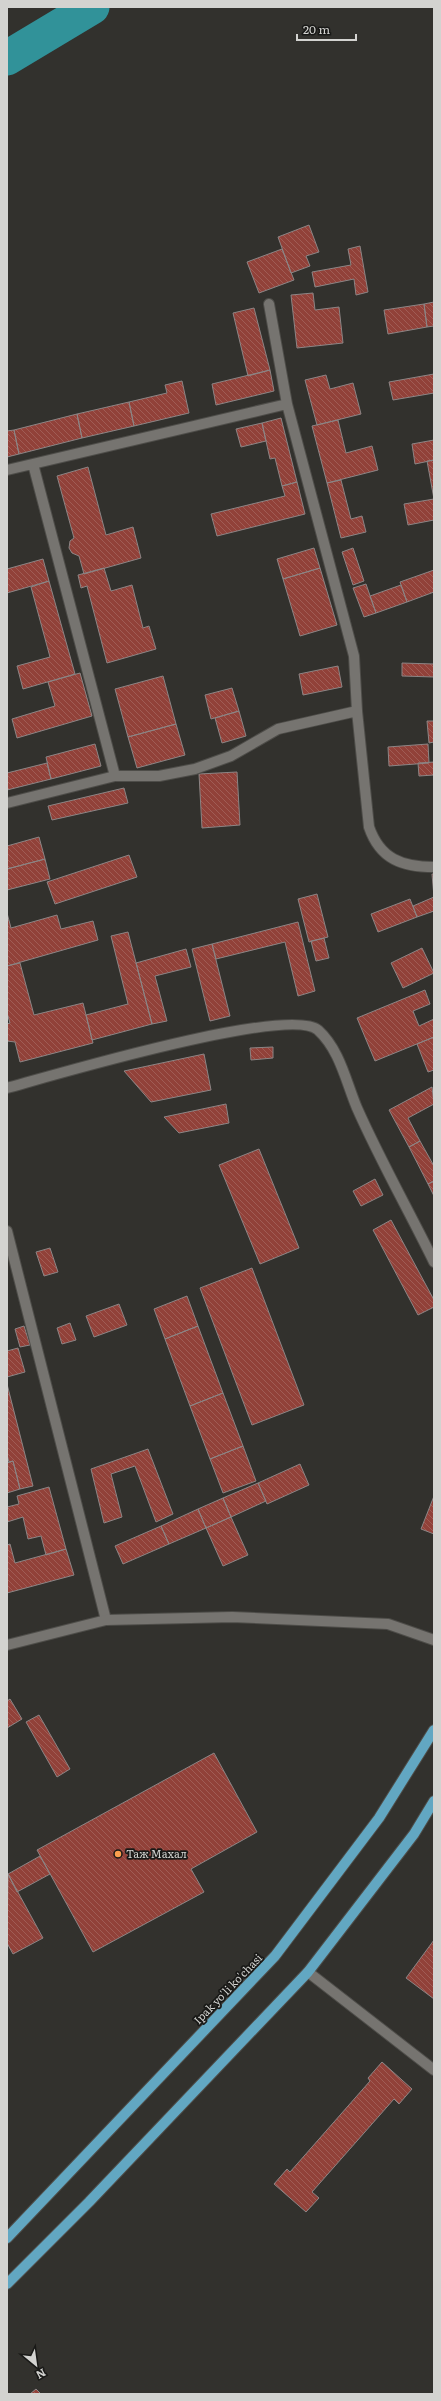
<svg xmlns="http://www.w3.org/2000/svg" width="441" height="2401" font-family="Literata,serif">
	<defs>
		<pattern id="building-back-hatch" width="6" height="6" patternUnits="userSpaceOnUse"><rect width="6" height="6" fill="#914139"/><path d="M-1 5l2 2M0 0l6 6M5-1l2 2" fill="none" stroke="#a05c55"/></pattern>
	</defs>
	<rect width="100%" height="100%" fill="#32312d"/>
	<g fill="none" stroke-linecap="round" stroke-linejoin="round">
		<!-- river -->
		<path stroke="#319299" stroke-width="35" d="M 7,58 L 92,7"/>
	</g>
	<!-- building -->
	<path fill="url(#building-back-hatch)" stroke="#8c8585" d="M 309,225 L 319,252 L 306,256 L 310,266 L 291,273 L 278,237 Z
		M 360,246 L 368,292 L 356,295 L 354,279 L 315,287 L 312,272 L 351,265 L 348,249 Z
		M 282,249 L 294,280 L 259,293 L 247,262 Z
		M 313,293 L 315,310 L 339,307 L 343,343 L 297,348 L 291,295 Z
		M 434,302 L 434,326 L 427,327 L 424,304 Z
		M 424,304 L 427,327 L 388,334 L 384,310 Z
		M 254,308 L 270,370 L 248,376 L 233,313 Z
		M 270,370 L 274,391 L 216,405 L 212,384 Z
		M 434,374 L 434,393 L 393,400 L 389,382 Z
		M 326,375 L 330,389 L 353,383 L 361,414 L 317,425 L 305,380 Z
		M 182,381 L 189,413 L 134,426 L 129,402 L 167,393 L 165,385 Z
		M 129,402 L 134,426 L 82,438 L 77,414 Z
		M 77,414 L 82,438 L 19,454 L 14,430 Z
		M 281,418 L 297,482 L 282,486 L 275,458 L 270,459 L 262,423 Z
		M 338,420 L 346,453 L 372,446 L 378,470 L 327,483 L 312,426 Z
		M 262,423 L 266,441 L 241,447 L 236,429 Z
		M 14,430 L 19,454 L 7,457 L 7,431 Z
		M 434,440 L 434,460 L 415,464 L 412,444 Z
		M 434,460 L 434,520 L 408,525 L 404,504 L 434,499 L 427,461 Z
		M 88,467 L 106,535 L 133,527 L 141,558 L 84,574 L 79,556 L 72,553 L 69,548 L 70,541 L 74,538 L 57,476 Z
		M 341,480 L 351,519 L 362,516 L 366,532 L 341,538 L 327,483 Z
		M 297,482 L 305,514 L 217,536 L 211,514 L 285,496 L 282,486 Z
		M 314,548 L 320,568 L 283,579 L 277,559 Z
		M 353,548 L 364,581 L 353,585 L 342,552 Z
		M 43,559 L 49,581 L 7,593 L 7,569 Z
		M 104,568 L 111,591 L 132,585 L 143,628 L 149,626 L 156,649 L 107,663 L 87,586 L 81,588 L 78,575 Z
		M 320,568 L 337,625 L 300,636 L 283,579 Z
		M 434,570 L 434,592 L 407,602 L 400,582 Z
		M 49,581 L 75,674 L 23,689 L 17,666 L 50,657 L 31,587 Z
		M 366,584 L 376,613 L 364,617 L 353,588 Z
		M 401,585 L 407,602 L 376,613 L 370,596 Z
		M 402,663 L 434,664 L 434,677 L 402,676 Z
		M 338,666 L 342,687 L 303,695 L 299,674 Z
		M 80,673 L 92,716 L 17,738 L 12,719 L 55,706 L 48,682 Z
		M 163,676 L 176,724 L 128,737 L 115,689 Z
		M 232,688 L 239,711 L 211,719 L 205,695 Z
		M 239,711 L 246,736 L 222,743 L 215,718 Z
		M 427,721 L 434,721 L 434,742 L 429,743 Z
		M 176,724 L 185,755 L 137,768 L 128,737 Z
		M 95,744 L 101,766 L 51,779 L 46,757 Z
		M 428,744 L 429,763 L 389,766 L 388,747 Z
		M 434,762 L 434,775 L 419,776 L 418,763 Z
		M 47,763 L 51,779 L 7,790 L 7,773 Z
		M 237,772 L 240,825 L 202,828 L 199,774 Z
		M 124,788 L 128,803 L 52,820 L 48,806 Z
		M 39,837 L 45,859 L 7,869 L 7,846 Z
		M 129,855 L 137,877 L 55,904 L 47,882 Z
		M 45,859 L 50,879 L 7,890 L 7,869 Z
		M 432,874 L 434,874 L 434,911 L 417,917 L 413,906 L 434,897 Z
		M 317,894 L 328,937 L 309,942 L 298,899 Z
		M 410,899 L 417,917 L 378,932 L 371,914 Z
		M 7,913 L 11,928 L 57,915 L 61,929 L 93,921 L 98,940 L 7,966 Z
		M 298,922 L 315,991 L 298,996 L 285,942 L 216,959 L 212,944 Z
		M 128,932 L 152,1024 L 92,1040 L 86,1015 L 128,1004 L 111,936 Z
		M 324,938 L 329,958 L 316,961 L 311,941 Z
		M 212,944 L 230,1016 L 210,1021 L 192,949 Z
		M 422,948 L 434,973 L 403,988 L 391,963 Z
		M 186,949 L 191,967 L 155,976 L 167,1021 L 152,1024 L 136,963 Z
		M 20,963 L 34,1015 L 83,1003 L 93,1043 L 20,1062 L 15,1042 L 7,1041 L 7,1024 L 10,1023 L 7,1013 L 7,966 Z
		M 425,990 L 430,1004 L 413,1011 L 419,1026 L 434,1019 L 434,1037 L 375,1061 L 357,1018 Z
		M 434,1037 L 434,1070 L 428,1072 L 417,1044 Z
		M 273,1047 L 273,1058 L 251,1060 L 250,1048 Z
		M 204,1054 L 211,1090 L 151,1102 L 124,1071 Z
		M 432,1087 L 434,1104 L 408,1118 L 420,1141 L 409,1147 L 389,1110 Z
		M 226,1104 L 229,1123 L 179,1133 L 164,1117 Z
		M 420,1141 L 434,1166 L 434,1181 L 428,1184 L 409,1147 Z
		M 259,1149 L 299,1248 L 260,1264 L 219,1165 Z
		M 375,1179 L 383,1195 L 361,1206 L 353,1191 Z
		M 434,1181 L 434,1196 L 428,1184 Z
		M 391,1220 L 434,1300 L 434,1307 L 418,1315 L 373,1230 Z
		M 50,1248 L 58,1272 L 44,1276 L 36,1252 Z
		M 252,1268 L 304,1405 L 252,1425 L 200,1288 Z
		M 187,1296 L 198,1326 L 165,1339 L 154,1309 Z
		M 119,1304 L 127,1325 L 94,1337 L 86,1316 Z
		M 70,1323 L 76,1340 L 62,1344 L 57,1328 Z
		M 24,1326 L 30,1345 L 20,1347 L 15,1329 Z
		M 198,1326 L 223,1393 L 190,1406 L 165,1339 Z
		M 18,1348 L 25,1372 L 7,1377 L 7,1351 Z
		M 7,1384 L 33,1486 L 20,1489 L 13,1461 L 9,1462 L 7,1455 Z
		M 223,1393 L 243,1446 L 210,1459 L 190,1406 Z
		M 243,1446 L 256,1481 L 223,1493 L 210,1459 Z
		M 148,1449 L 173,1514 L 156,1522 L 135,1466 L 111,1474 L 122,1517 L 104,1523 L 91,1469 Z
		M 13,1461 L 20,1489 L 7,1493 L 7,1463 Z
		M 300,1464 L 309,1485 L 267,1504 L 258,1483 Z
		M 258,1483 L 266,1501 L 231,1517 L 223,1498 Z
		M 49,1487 L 66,1549 L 46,1555 L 41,1536 L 28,1539 L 23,1517 L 7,1522 L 7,1507 L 19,1504 L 17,1496 Z
		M 434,1496 L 434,1534 L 421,1529 Z
		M 223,1498 L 231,1517 L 206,1528 L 198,1509 Z
		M 198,1509 L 206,1528 L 169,1544 L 161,1526 Z
		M 231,1517 L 248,1555 L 223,1566 L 206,1528 Z
		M 161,1526 L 169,1544 L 123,1564 L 115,1546 Z
		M 10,1544 L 15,1563 L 66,1549 L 74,1575 L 7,1593 L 7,1545 Z
		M 10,1699 L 22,1719 L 7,1728 L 7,1701 Z
		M 39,1715 L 70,1769 L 57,1777 L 26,1722 Z
		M 214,1753 L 257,1832 L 191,1869 L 204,1892 L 93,1952 L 37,1850 Z
		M 40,1856 L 50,1874 L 17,1892 L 8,1874 Z
		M 8,1874 L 43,1938 L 13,1954 L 7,1943 Z
		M 434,1940 L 434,1999 L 406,1978 Z
		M 382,2062 L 412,2089 L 399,2104 L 394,2099 L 312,2192 L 319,2198 L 306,2212 L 274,2184 L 287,2169 L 290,2172 L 370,2081 L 368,2078 Z
		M 36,2389 L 41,2394 L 30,2394 Z"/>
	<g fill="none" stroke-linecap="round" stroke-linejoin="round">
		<defs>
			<path id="service" d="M 269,304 L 287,404
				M 33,464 L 115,776
				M 7,470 L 287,404 L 354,656 L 357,711 L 369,827 C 380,859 402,867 434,867
				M 7,803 L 115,776 L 159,776 L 195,769 L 231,756 L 278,729 L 357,711"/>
			<path id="minor" d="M 7,1088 C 51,1076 289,1005 318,1030 C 340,1050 346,1082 357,1108 C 380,1160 409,1211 434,1262
				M 7,1231 L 106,1620
				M 308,1972 L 434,2070"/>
			<path id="secondary" d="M 7,1645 L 106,1620 L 232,1617 L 388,1624 L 434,1640"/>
			<path id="primary" d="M 7,2238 L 275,1956 L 379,1818 L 434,1730
				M 7,2284 L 89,2202 L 308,1972 L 414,1834 L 434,1801"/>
		</defs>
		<!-- service casing -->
		<use href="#service" stroke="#4e4d49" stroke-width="12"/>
		<!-- minor casing -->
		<use href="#minor" stroke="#4e4d49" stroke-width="12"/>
		<!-- secondary casing -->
		<use href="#secondary" stroke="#4e4d49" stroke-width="12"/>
		<!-- primary casing -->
		<use href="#primary" stroke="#4e4d49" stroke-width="12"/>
		<!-- service -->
		<use href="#service" stroke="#767470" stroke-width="10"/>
		<!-- minor -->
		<use href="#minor" stroke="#767470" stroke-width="10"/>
		<!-- secondary -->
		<use href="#secondary" stroke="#767470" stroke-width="10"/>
		<!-- primary -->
		<use href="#primary" stroke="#62a7c2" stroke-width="10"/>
	</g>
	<!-- markers -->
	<circle fill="#fa9f4e" stroke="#191917" stroke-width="1.5" cx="118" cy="1854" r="4"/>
	<g text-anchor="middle" stroke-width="3.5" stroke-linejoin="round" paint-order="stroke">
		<!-- poi labels -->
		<g font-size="11" fill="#d3d3d0" stroke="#191917" text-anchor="start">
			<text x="126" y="1858">Таж Махал</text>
		</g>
		<!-- street labels -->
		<g font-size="11" fill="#d3d3d0" stroke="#191917">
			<text transform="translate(228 1989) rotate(-46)" y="4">Ipak yo'li ko'chasi</text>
		</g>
	</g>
	<!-- border -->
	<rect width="441" height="2401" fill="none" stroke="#d3d3d0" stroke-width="16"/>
	<!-- north arrow -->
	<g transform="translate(36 2365) rotate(151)" stroke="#191917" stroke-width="3" paint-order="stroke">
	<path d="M0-3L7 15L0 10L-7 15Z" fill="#d3d3d0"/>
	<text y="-6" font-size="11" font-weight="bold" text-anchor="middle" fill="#d3d3d0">N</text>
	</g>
	<!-- scale -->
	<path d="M297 34v6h59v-6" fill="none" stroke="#d3d3d0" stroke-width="2"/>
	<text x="303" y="34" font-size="12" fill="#d3d3d0" stroke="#191917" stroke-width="3" paint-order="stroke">20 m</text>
</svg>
